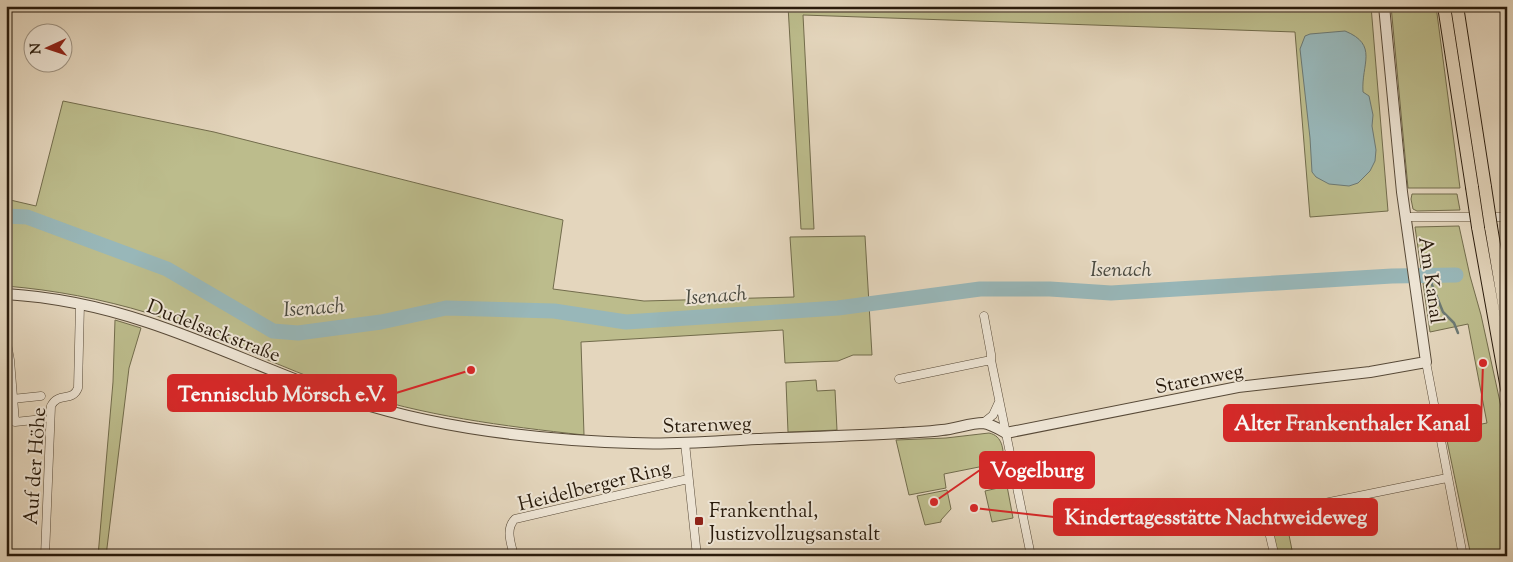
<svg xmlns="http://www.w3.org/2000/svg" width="1513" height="562" font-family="'Sorts Mill Goudy',serif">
	<rect width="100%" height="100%" fill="#e4d6bd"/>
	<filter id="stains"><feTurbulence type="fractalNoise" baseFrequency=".004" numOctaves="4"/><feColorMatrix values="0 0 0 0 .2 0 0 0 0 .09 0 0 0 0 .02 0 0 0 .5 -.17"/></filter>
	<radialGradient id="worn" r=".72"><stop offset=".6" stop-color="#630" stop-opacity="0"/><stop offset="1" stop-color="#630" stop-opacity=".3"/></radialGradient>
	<!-- green -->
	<path fill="#bcbc8c" stroke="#726c4c" d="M 788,6 L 1371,6 L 1388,211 L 1310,217 L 1295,32 L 803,15 L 814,229 L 801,229 Z
		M 1391,6 L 1436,6 L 1460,188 L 1408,188 Z
		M 63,101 L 214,132 L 563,220 L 553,289 L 644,301 L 794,297 L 790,237 L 865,236 L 872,355 L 853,355 L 838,361 L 785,363 L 783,330 L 581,342 L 584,435 C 503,426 423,416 346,390 C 279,368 215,334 148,313 C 102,299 54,290 6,286 L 6,199 L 36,206 Z
		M 1412,194 L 1457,194 L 1460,210 L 1417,211 L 1413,209 L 1411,199 Z
		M 1459,226 L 1470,276 L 1481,315 L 1507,434 L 1507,556 L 1471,556 L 1445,431 L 1487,423 L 1468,324 L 1430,332 L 1415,227 Z
		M 115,320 L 141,328 L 129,368 L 106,556 L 98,556 L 113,382 Z
		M 816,380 L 817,391 L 835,390 L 837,430 L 788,432 L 786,382 Z
		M 989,433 C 1003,436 1003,449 1004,462 L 944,474 L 946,488 L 909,495 L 896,440 L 946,438 Z
		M 1007,486 L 1013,518 L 992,522 L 985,491 Z
		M 947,490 L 951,509 L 941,520 L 941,522 L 925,525 L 917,496 Z
		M 1285,515 L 1292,550 L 1277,553 L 1270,518 Z"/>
	<!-- water -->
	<path fill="#98b7b9" stroke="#6c7974" d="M 1345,31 C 1379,45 1361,64 1363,92 L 1369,96 L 1373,115 L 1372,126 L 1376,150 L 1375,161 L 1370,171 L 1358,183 L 1349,186 L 1329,184 L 1316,177 L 1312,172 L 1310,138 L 1300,49 L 1305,36 L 1310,34 Z"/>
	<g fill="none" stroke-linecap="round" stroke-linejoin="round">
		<!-- stream -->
		<path stroke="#6c7974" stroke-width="2.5" d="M 1428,275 L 1443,312 L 1454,323 L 1458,333"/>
		<!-- river -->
		<path stroke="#98b7b9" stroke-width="15" d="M 6,216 L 27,217 L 167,269 L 273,331 L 298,333 L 381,322 L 446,308 L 554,311 L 626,322 L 838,308 L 980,289 L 1050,289 L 1111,293 L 1392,276 L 1456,275"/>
		<defs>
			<path id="minor" d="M 1405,217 L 1507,217
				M 984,316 L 991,354 L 991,360 L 1031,556
				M 6,338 L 10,360
				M 6,361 L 10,360 L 15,422 L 43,419
				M 1426,362 L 1463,556
				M 899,379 L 991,360
				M 12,399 L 41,396
				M 983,423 L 993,415 L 999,402
				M 685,443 L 697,556
				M 45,556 L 51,406 C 59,391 72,403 78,388 L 80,304
				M 514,556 C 511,543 505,529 515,519 L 688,479
				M 1262,556 L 1274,553 L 1265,515 L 1447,478"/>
			<path id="tertiary" d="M 6,294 C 54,297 102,307 147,322 C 217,345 284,378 354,401 C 444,430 540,440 633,443 C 674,445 716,441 757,439 C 805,437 853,436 901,433 C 914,432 928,432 942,430 C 955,429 970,423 983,423 C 991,424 999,429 1006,433 L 1238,387 L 1370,372 L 1426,362 L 1402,192 L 1384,6"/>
			<path id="trunk" d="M 1444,6 L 1472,187
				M 1457,6 L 1485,187
				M 1478,227 L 1507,389
				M 1491,227 L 1507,321"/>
		</defs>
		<!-- minor casing -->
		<use href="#minor" stroke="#584a38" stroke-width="9"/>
		<!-- tertiary casing -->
		<use href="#tertiary" stroke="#584a38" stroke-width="12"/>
		<!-- trunk casing -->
		<use href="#trunk" stroke="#291b0c" stroke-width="14"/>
		<!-- minor -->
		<use href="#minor" stroke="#ede4d4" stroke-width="8"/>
		<!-- tertiary -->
		<use href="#tertiary" stroke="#ede4d4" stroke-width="10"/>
		<!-- trunk -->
		<use href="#trunk" stroke="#e4d6bd" stroke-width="12"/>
		<defs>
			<path id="trunk-bridge" d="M 1472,187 L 1478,227
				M 1485,187 L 1491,227"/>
		</defs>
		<!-- trunk-bridge casing -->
		<use href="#trunk-bridge" stroke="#291b0c" stroke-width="14" stroke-linecap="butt"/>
		<!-- trunk-bridge -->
		<use href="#trunk-bridge" stroke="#e4d6bd" stroke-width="12"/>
	</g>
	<!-- markers -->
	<rect fill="#8f2418" stroke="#ede4d4" stroke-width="2" x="694" y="516" width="10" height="10" rx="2.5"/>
	<g text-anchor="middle" stroke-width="4" stroke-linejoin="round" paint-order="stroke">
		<!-- street labels -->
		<g font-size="20" fill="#291b0c" stroke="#ede4d4">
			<text transform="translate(1432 280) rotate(82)" y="7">Am Kanal</text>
			<text transform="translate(214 330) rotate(21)" y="7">Dudelsackstraße</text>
			<text transform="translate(1199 378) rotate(-11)" y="7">Starenweg</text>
			<text transform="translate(707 424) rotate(-2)" y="7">Starenweg</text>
			<text transform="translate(34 466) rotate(-86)" y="7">Auf der Höhe</text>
			<text transform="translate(594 485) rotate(-14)" y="7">Heidelberger Ring</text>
		</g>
		<!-- poi labels -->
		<g font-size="20" fill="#291b0c" stroke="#ede4d4" text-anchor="start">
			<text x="709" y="517">Frankenthal,<tspan x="709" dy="23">Justizvollzugsanstalt</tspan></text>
		</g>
		<!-- water labels -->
		<g font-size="21" font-style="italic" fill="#4a4a40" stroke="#ede4d4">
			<text x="1121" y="276">Isenach</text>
			<text transform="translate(716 295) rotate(-4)" y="7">Isenach</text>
			<text transform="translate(314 307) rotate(-4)" y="7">Isenach</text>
		</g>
	</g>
	<!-- callouts -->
	<path fill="none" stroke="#d62828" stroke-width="2" d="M471 370L396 393M1483 363L1481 423M934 502L980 470M974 508L1054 517"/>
	<g fill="#d62828" stroke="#ede4d4" stroke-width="2">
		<circle cx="471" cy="370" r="5"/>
		<circle cx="1483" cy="363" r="5"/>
		<circle cx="934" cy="502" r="5"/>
		<circle cx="974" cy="508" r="5"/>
	</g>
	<g fill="#d62828" stroke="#d62828" stroke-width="2">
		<rect x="168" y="375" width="228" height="36" rx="5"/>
		<rect x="1224" y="405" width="257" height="36" rx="5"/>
		<rect x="980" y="452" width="114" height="36" rx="5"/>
		<rect x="1054" y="499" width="323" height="36" rx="5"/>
	</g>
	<g font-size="21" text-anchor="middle" font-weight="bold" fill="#fff">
		<text x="282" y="401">Tennisclub Mörsch e.V.</text>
		<text x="1352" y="430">Alter Frankenthaler Kanal</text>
		<text x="1037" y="477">Vogelburg</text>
		<text x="1216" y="524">Kindertagesstätte Nachtweideweg</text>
	</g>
	<!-- margin -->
	<rect width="1513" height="562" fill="none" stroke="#e4d6bd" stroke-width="25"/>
	<rect x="8" y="8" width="1498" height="547" fill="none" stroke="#291b0c" stroke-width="2.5"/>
	<rect x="12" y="12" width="1488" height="537" fill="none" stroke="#291b0c"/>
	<!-- north arrow -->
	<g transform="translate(48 48) rotate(267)"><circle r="24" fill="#ede4d4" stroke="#9f9484"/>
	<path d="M0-4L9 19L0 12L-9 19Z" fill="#8f2418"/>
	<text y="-8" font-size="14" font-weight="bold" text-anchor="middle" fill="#291b0c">N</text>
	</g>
	<rect width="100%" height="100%" filter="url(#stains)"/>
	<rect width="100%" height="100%" fill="url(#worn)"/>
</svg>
